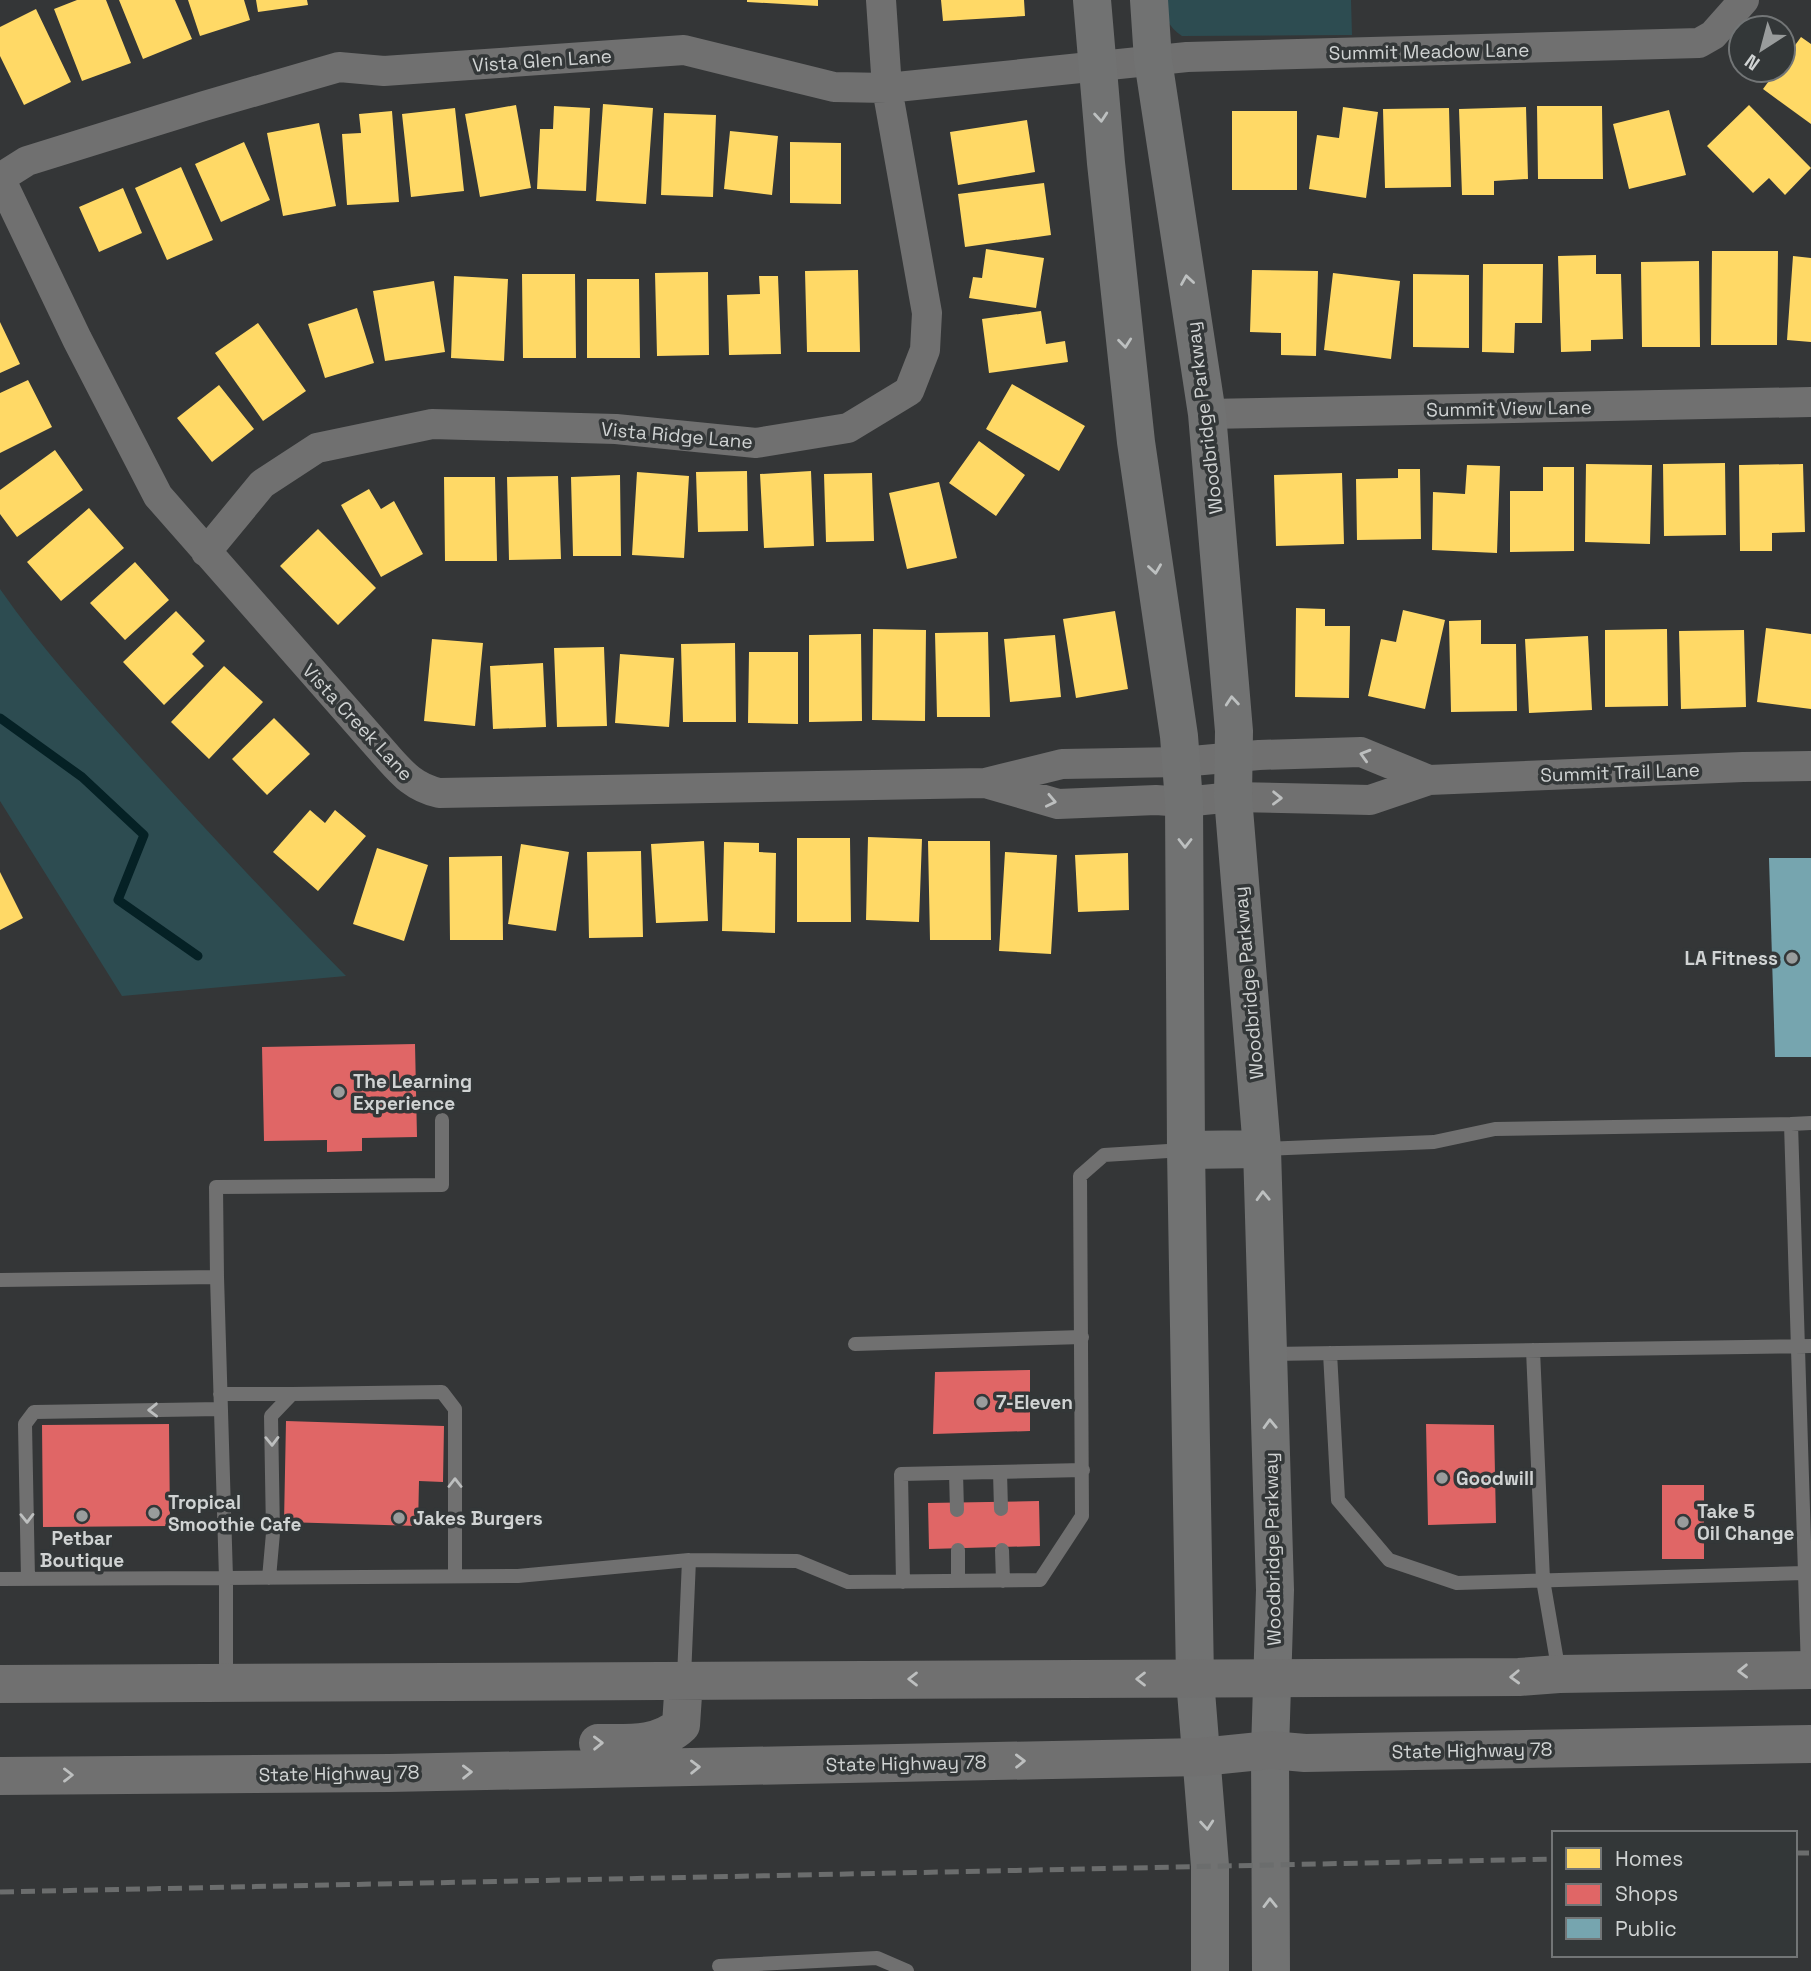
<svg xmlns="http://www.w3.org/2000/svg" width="1811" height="1971" font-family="'Space Grotesk',sans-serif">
	<rect width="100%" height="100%" fill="#343637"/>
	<!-- green -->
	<path fill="#2d4c51" d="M 1164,0 L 1351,0 L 1352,35 L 1182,36 C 1168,27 1164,16 1164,0 Z
		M 0,589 C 41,648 91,702 139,756 C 207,831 275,904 346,976 L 122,996 L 0,801 Z"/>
	<!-- homes -->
	<path fill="#ffd966" d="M 77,0 L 106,0 L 131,63 L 82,81 L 54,9 Z
		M 119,0 L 175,0 L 192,39 L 143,59 Z
		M 188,0 L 244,0 L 250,20 L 200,36 Z
		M 256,0 L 307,0 L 308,5 L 258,12 Z
		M 747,0 L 818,0 L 818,6 L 747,2 Z
		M 941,0 L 1024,0 L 1025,16 L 943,21 Z
		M 36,9 L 71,82 L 24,105 L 0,56 L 0,27 Z
		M 1801,37 L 1811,44 L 1811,124 L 1763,89 L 1777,70 L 1783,70 L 1783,62 Z
		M 603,104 L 653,108 L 646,204 L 596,201 Z
		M 516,105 L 531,188 L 480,197 L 465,114 Z
		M 1749,105 L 1811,168 L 1785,195 L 1769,178 L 1753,193 L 1707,146 Z
		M 554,106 L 590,108 L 586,191 L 537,189 L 540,129 L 553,129 Z
		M 1537,106 L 1602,106 L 1603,179 L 1538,179 Z
		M 1343,107 L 1378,112 L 1366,198 L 1309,189 L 1317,135 L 1339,138 Z
		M 1526,107 L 1528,179 L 1494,181 L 1494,195 L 1462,195 L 1459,109 Z
		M 455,108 L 464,191 L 411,197 L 402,114 Z
		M 1449,108 L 1451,187 L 1385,188 L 1383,109 Z
		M 1669,110 L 1686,175 L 1629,189 L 1613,124 Z
		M 392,111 L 399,202 L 347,205 L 342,134 L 361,133 L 359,114 Z
		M 1232,111 L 1297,111 L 1297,190 L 1232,190 Z
		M 664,113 L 716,115 L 713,197 L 661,195 Z
		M 1027,120 L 1035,172 L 958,185 L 950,132 Z
		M 319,123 L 336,206 L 283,216 L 267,133 Z
		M 730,131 L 778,136 L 772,195 L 724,189 Z
		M 244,142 L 270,200 L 221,222 L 195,164 Z
		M 790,142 L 841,143 L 841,204 L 790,203 Z
		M 181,167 L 213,240 L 167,260 L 135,188 Z
		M 1044,183 L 1051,235 L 965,247 L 958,194 Z
		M 123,188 L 142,233 L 99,252 L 79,207 Z
		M 986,249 L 1044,258 L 1036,308 L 969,298 L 973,277 L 982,278 Z
		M 1712,251 L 1778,251 L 1777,345 L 1711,345 Z
		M 1596,255 L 1596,274 L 1621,274 L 1623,339 L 1591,340 L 1591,351 L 1561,352 L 1558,256 Z
		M 1793,256 L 1811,258 L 1811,342 L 1787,340 Z
		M 1699,261 L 1700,347 L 1642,347 L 1641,262 Z
		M 1483,264 L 1543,264 L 1542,323 L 1515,323 L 1514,353 L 1482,352 Z
		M 858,270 L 860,352 L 807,352 L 805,271 Z
		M 1252,270 L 1318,271 L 1316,356 L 1281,355 L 1281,333 L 1250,332 Z
		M 708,272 L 709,355 L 657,356 L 655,273 Z
		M 1333,273 L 1400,281 L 1391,359 L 1324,350 Z
		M 522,274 L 575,274 L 576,358 L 523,358 Z
		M 1413,274 L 1469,275 L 1469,348 L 1413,347 Z
		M 454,276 L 508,279 L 504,361 L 451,358 Z
		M 759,276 L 778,276 L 781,354 L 729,355 L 727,295 L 760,294 Z
		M 587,279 L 639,279 L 640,358 L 587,358 Z
		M 434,281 L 445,352 L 385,361 L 373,291 Z
		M 357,308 L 374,363 L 325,378 L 308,324 Z
		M 1041,311 L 1046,344 L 1065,341 L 1068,362 L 989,373 L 982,319 Z
		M 0,322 L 20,364 L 0,373 Z
		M 258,323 L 306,391 L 263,421 L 215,353 Z
		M 28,380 L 52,427 L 0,453 L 0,393 Z
		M 1012,384 L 1085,426 L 1059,471 L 986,429 Z
		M 219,385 L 254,429 L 212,462 L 177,418 Z
		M 979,441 L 1025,475 L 996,516 L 949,483 Z
		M 55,450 L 83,490 L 17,537 L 0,514 L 0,490 Z
		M 1725,463 L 1726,535 L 1664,536 L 1663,464 Z
		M 1586,464 L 1652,465 L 1650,544 L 1585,542 Z
		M 1803,464 L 1805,532 L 1772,533 L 1772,551 L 1740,551 L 1739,465 Z
		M 1467,465 L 1500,466 L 1497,553 L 1432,550 L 1433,492 L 1465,494 Z
		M 1543,467 L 1574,467 L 1574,551 L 1510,552 L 1510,491 L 1543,491 Z
		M 1398,469 L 1420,469 L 1421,539 L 1357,540 L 1356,479 L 1398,478 Z
		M 747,471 L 748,531 L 698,532 L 696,472 Z
		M 811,471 L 814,546 L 764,548 L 760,474 Z
		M 637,472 L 689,476 L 684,558 L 632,555 Z
		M 872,473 L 874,541 L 826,542 L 824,474 Z
		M 1342,473 L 1344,544 L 1276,546 L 1274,475 Z
		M 620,475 L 621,556 L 573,556 L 571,477 Z
		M 558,476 L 561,559 L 509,560 L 507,477 Z
		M 444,477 L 495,477 L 497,561 L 445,561 Z
		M 939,482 L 957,558 L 907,569 L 889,493 Z
		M 369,489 L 381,509 L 394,501 L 423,554 L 381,577 L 341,505 Z
		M 89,508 L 124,548 L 61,601 L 27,562 Z
		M 318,529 L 376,588 L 338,625 L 280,566 Z
		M 135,562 L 169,600 L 125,640 L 90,603 Z
		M 1296,608 L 1325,609 L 1325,626 L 1350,626 L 1349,698 L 1295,697 Z
		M 1403,610 L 1445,620 L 1425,709 L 1368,696 L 1381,639 L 1396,642 Z
		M 176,611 L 205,641 L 192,654 L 204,666 L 164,705 L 123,662 Z
		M 1115,611 L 1128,689 L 1076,698 L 1063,619 Z
		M 1481,620 L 1481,644 L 1516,644 L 1517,711 L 1451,712 L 1449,621 Z
		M 1766,628 L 1811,634 L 1811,709 L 1757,702 Z
		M 873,629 L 926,630 L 925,721 L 872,720 Z
		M 1667,629 L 1668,706 L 1605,707 L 1605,630 Z
		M 1744,630 L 1746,707 L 1681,709 L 1679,631 Z
		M 988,632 L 990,717 L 937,717 L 935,633 Z
		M 861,634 L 862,721 L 809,722 L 809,635 Z
		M 1055,635 L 1061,697 L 1010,702 L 1004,639 Z
		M 1588,636 L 1592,710 L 1529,713 L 1525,639 Z
		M 432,639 L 483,643 L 475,726 L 424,721 Z
		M 735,643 L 736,722 L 683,722 L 681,644 Z
		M 604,647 L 607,726 L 557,727 L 554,648 Z
		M 749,652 L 798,652 L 798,724 L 748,723 Z
		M 620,654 L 674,658 L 669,727 L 615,723 Z
		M 543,663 L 546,727 L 493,729 L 490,666 Z
		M 224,666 L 263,702 L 209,759 L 171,722 Z
		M 274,718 L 310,754 L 267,795 L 232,759 Z
		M 310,810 L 325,823 L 335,810 L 366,836 L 318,891 L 273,852 Z
		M 868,837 L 922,839 L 919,922 L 866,920 Z
		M 797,838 L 850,838 L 851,922 L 797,922 Z
		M 704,841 L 708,921 L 656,923 L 651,844 Z
		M 928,841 L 990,841 L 991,940 L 930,940 Z
		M 724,842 L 759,843 L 759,852 L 776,853 L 775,933 L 722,931 Z
		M 521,844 L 569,852 L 556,931 L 508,924 Z
		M 377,848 L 428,865 L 404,941 L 353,924 Z
		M 641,851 L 643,937 L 589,938 L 587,852 Z
		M 1005,852 L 1057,855 L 1051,954 L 999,951 Z
		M 1128,853 L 1129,910 L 1078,912 L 1075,855 Z
		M 502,856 L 503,940 L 450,940 L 449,857 Z
		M 0,872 L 23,918 L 0,930 Z"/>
	<!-- shops -->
	<path fill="#e06666" d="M 415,1044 L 417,1137 L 362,1138 L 362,1151 L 327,1152 L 327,1140 L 264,1141 L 262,1047 Z
		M 1030,1370 L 1030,1431 L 933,1434 L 935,1372 Z
		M 286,1421 L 444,1426 L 443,1482 L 419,1481 L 418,1526 L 284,1522 Z
		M 169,1424 L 170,1526 L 43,1527 L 42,1425 Z
		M 1426,1424 L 1494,1425 L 1496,1523 L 1428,1525 Z
		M 1662,1485 L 1704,1485 L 1704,1559 L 1662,1559 Z
		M 1039,1501 L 1040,1546 L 929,1549 L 928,1503 Z"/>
	<!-- public -->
	<path fill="#76a5af" d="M 1769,858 L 1811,858 L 1811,1057 L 1775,1057 Z"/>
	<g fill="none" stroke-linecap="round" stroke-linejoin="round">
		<!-- stream -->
		<path stroke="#052125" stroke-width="9" d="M 0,718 L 82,777 L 144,835 L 118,900 L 198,956"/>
		<!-- service -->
		<path stroke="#707070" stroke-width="14" d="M 1791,1124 L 1811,1123
			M 1264,1149 L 1434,1142 L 1495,1129 L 1791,1124 L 1808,1670
			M 217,1277 L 216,1187 L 442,1185 L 442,1120
			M 0,1280 L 217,1277 L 226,1578 L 518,1576 L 689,1560
			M 855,1344 L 1082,1337
			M 1533,1350 L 1543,1580 L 1559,1673
			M 1330,1353 L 1338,1500 L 1389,1560 L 1457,1583 L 1804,1573
			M 1269,1354 L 1811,1346
			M 220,1394 L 292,1394
			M 1000,1472 L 1001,1509
			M 956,1473 L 957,1510
			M 958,1550 L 958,1581
			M 1002,1550 L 1003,1581
			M 269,1578 L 273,1533 L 271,1416 L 292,1394 L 442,1392 L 455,1409 L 455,1576
			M 0,1579 L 226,1578 L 226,1682
			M 28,1579 L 25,1424 L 34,1412 L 221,1409
			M 903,1582 L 901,1474 L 1083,1470
			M 684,1677 L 689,1560 L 797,1561 L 848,1582 L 1040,1580 L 1082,1516 L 1080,1176 L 1104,1155 L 1184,1150
			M 719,1966 L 877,1958 L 907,1971"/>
		<!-- minor -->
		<path stroke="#707070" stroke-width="30" d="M 0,178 L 27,161 L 204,106 L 339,67 L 384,71 L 684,50 L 834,87 L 887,88 L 1187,57 L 1699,43 L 1713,35 L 1744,0
			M 0,178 L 77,339 L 158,496 L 385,754 C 402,773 413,787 439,793 L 985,783 L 1062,764 L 1181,762 L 1259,755 L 1361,752 L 1429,780
			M 1207,414 L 1811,402
			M 206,552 L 262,484 L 317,448 L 432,424 L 616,429 L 756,443 L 848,428 L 909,391 L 925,350 L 927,313 L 887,88 L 881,0
			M 989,784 L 1058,804 L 1156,800 L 1184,802 L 1233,797 L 1370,800 L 1429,780 L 1743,767 L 1811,766"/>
		<!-- secondary -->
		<path stroke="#717272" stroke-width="38" d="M 1092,0 L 1106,163 L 1136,442 L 1179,736 L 1184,802 L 1186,1150 L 1195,1679 L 1210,1866 L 1210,1971
			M 1149,0 L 1153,60 L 1207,414 L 1234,731 L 1233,797 L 1262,1149 L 1275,1590 L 1270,1750 L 1271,1971
			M 1186,1150 L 1262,1149"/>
		<!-- primary -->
		<path stroke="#707070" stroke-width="38" d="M 0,1684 L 1519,1677 L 1559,1674 L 1811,1670
			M 598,1743 C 627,1743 659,1746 681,1725 L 684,1680
			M 0,1776 L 389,1773 L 1201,1757 L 1270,1750 L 1305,1753 L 1811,1744"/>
		<!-- rail -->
		<path stroke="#6b6d6d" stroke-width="5" stroke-dasharray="14 7" stroke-linecap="butt" d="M 1795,1853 L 1811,1853
			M 0,1892 L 1554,1859"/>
	</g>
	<!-- one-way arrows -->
	<defs><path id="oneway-chevron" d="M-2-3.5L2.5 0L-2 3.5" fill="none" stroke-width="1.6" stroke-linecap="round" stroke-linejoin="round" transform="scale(1.75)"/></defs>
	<g stroke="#bdc0c0">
		<use href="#oneway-chevron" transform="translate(1101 117) rotate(85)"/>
		<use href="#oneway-chevron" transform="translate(1187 280) rotate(-99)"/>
		<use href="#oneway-chevron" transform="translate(1125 343) rotate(84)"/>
		<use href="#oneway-chevron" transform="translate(1155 569) rotate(82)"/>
		<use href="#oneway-chevron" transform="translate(1232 701) rotate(-95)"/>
		<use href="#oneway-chevron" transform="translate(1185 843) rotate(90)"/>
		<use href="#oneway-chevron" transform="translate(1263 1196) rotate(-92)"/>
		<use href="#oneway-chevron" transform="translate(1270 1424) rotate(-92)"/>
		<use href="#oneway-chevron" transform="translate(1207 1825) rotate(85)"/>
		<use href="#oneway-chevron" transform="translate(1270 1903) rotate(-91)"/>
	</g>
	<g stroke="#bdbfbf">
		<use href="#oneway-chevron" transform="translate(1365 755) rotate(-164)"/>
		<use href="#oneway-chevron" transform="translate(1277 798) rotate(1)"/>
		<use href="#oneway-chevron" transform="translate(1051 801) rotate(12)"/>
		<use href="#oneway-chevron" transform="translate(153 1410) rotate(179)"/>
		<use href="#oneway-chevron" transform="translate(272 1441) rotate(89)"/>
		<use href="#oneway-chevron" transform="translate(455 1483) rotate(-90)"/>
		<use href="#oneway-chevron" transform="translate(27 1518) rotate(89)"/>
		<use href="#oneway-chevron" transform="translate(1743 1671) rotate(179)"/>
		<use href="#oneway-chevron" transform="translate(1515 1677) rotate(178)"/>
		<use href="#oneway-chevron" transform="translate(913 1679) rotate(180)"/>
		<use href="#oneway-chevron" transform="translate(1141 1679) rotate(180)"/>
		<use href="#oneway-chevron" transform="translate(598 1743) rotate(-1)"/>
		<use href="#oneway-chevron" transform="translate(1020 1761) rotate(-1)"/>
		<use href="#oneway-chevron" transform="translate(695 1767) rotate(-1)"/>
		<use href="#oneway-chevron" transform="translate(467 1772) rotate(-1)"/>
		<use href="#oneway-chevron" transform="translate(68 1775)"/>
	</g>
	<!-- markers -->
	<g fill="#999c9c" stroke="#333738" stroke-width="2.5">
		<circle cx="1792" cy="958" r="7"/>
		<circle cx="339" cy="1092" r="7"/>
		<circle cx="982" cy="1402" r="7"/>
		<circle cx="1442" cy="1478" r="7"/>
		<circle cx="154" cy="1513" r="7"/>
		<circle cx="82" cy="1516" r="7"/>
		<circle cx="399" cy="1518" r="7"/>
		<circle cx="1683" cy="1522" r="7"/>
	</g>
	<g text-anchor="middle" stroke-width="7" stroke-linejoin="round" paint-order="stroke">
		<!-- street labels -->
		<g font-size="19" fill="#d0d3d3" stroke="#333738">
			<text transform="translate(1429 51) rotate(-1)" y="7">Summit Meadow Lane</text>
			<text transform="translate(542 60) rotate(-4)" y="7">Vista Glen Lane</text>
			<text transform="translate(1509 408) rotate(-1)" y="7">Summit View Lane</text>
			<text transform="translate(1204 418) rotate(-97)" y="7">Woodbridge Parkway</text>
			<text transform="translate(677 435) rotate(5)" y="7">Vista Ridge Lane</text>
			<text transform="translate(358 722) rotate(47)" y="7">Vista Creek Lane</text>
			<text transform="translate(1620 772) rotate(-2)" y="7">Summit Trail Lane</text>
			<text transform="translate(1248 983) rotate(-95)" y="7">Woodbridge Parkway</text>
			<text transform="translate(1272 1549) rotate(-91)" y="7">Woodbridge Parkway</text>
			<text transform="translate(1472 1750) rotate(-1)" y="7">State Highway 78</text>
			<text transform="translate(906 1763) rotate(-1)" y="7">State Highway 78</text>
			<text transform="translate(339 1773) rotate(-1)" y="7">State Highway 78</text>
		</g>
		<!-- poi labels -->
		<g font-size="19" font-weight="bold" fill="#d0d3d3" stroke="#333738" text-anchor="start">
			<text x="1778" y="965" text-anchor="end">LA Fitness</text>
			<text x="353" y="1088">The Learning<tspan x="353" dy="22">Experience</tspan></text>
			<text x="996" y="1409">7-Eleven</text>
			<text x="1456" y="1485">Goodwill</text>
			<text x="168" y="1509">Tropical<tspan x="168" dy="22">Smoothie Cafe</tspan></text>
			<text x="1697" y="1518">Take 5<tspan x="1697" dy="22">Oil Change</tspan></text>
			<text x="413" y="1525">Jakes Burgers</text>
			<text x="82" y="1545" text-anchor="middle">Petbar<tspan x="82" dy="22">Boutique</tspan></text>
		</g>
	</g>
	<!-- legend -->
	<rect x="1552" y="1831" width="245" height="126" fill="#333738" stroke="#727576" stroke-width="2"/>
	<rect x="1566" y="1848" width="35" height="21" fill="#ffd966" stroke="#727576" stroke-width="2"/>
	<text x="1615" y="1866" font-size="21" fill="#d0d3d3">Homes</text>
	<rect x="1566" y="1884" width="35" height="21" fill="#e06666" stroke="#727576" stroke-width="2"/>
	<text x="1615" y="1901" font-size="21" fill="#d0d3d3">Shops</text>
	<rect x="1566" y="1918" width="35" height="21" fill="#76a5af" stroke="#727576" stroke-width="2"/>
	<text x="1615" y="1936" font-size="21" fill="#d0d3d3">Public</text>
	<!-- north arrow -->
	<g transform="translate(1762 49) rotate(216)"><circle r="33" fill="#333738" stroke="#727576" stroke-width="2"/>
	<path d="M0-5L12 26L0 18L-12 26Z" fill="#999c9c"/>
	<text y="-10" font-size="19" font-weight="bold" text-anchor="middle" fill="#d0d3d3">N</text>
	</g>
</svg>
